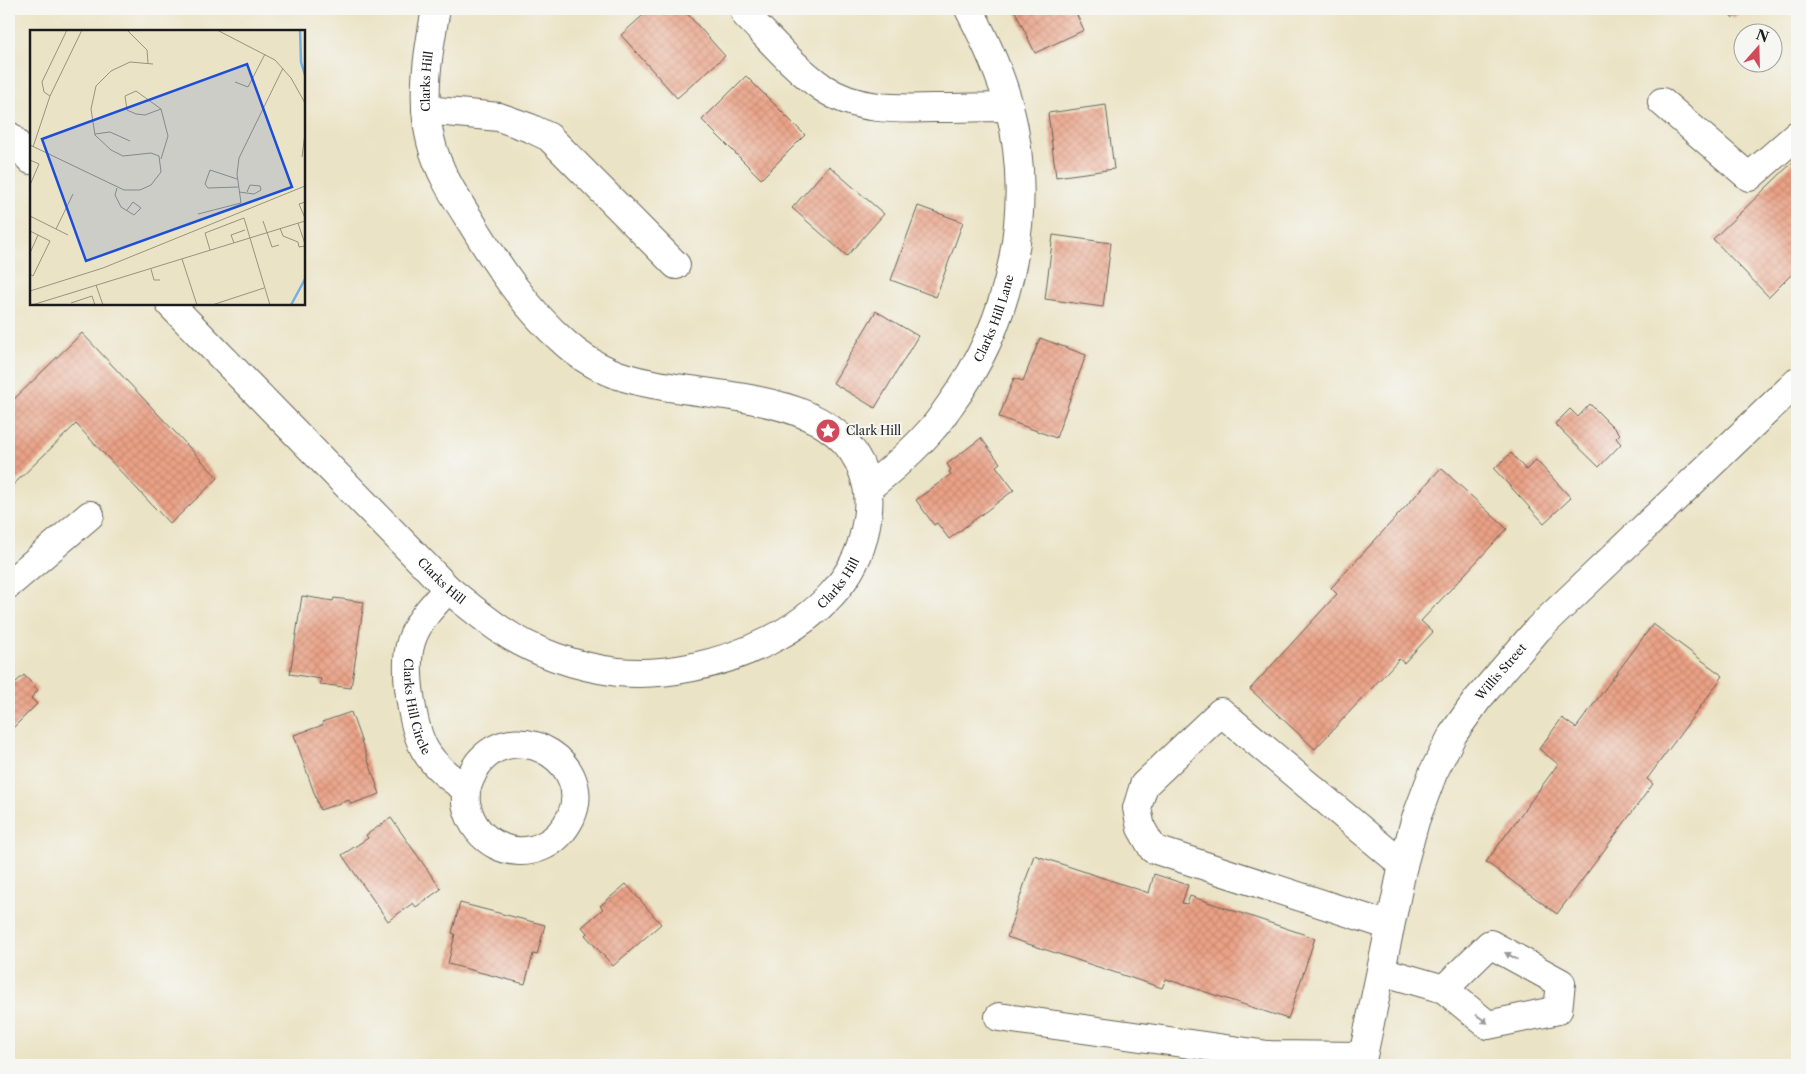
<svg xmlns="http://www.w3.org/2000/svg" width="1806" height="1074" font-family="'Libre Caslon Text',serif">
	<defs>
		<pattern id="building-cross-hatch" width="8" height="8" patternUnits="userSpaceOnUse" patternTransform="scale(1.25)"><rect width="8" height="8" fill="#eaa186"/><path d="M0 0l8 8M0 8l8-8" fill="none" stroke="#c88a73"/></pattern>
	</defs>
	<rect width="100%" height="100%" fill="#f6f6f2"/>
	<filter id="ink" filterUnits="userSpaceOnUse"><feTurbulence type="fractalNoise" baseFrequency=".02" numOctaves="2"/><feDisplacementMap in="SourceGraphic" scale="10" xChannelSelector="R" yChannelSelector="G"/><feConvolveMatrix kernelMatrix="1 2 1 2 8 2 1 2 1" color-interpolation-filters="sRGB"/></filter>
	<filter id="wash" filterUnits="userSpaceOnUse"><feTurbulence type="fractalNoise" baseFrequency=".0096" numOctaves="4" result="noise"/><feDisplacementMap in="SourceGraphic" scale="20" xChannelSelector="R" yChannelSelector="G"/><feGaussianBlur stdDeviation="1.12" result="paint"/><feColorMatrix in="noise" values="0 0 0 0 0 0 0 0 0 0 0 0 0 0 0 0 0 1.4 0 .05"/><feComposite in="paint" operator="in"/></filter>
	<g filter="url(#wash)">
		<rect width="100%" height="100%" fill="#ebe3c5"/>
		<g id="blocks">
			<!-- building -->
			<path fill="url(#building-cross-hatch)" d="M 650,9 L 683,9 L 725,56 L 677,98 L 621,35 Z
				M 1014,9 L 1074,9 L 1084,30 L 1035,53 Z
				M 1725,9 L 1744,9 L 1733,18 Z
				M 746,76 L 805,135 L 761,179 L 702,120 Z
				M 1106,105 L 1114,169 L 1056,177 L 1048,113 Z
				M 1797,158 L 1797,269 L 1769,297 L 1713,239 Z
				M 829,166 L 884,214 L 847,256 L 792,208 Z
				M 918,206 L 963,222 L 936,297 L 891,280 Z
				M 1053,235 L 1111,243 L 1103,307 L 1045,299 Z
				M 876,311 L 918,336 L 875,408 L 833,383 Z
				M 82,333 L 218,478 L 170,524 L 76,424 L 12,486 L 9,482 L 9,404 Z
				M 1040,338 L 1086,355 L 1056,438 L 999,417 L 1014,378 L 1023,381 Z
				M 1590,404 L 1620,434 L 1616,438 L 1621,444 L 1599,467 L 1555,424 L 1570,409 L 1578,417 Z
				M 981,438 L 1000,463 L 996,466 L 1014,490 L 949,539 L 937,523 L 934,525 L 916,500 L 951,474 L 949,472 L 951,470 L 947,464 Z
				M 1511,453 L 1526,470 L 1536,460 L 1571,498 L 1544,523 L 1494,469 Z
				M 1441,468 L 1507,529 L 1421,621 L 1433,632 L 1404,663 L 1399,659 L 1315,749 L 1250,689 L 1337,594 L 1331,588 Z
				M 302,596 L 333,601 L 334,598 L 364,602 L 351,688 L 320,684 L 321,679 L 290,674 Z
				M 1653,624 L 1723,676 L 1647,779 L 1653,784 L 1557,914 L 1486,862 L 1558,764 L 1539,749 L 1562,718 L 1576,728 Z
				M 24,675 L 38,690 L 31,698 L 37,704 L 9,732 L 9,677 L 10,676 L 16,682 Z
				M 351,712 L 380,794 L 351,804 L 349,800 L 320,810 L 294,735 L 323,725 L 322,722 Z
				M 391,818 L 441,889 L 416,907 L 413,903 L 388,921 L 342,855 L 368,838 L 366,835 Z
				M 1034,855 L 1149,893 L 1154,874 L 1188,885 L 1182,903 L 1187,904 L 1190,896 L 1315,938 L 1288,1019 L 1166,979 L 1162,988 L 1007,937 Z
				M 626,884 L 661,924 L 613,966 L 585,935 L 587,933 L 582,927 L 603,909 L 600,906 Z
				M 460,903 L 545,925 L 537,955 L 533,954 L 525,984 L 448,964 L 455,934 L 452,933 Z"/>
		</g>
	</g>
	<g filter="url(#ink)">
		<use href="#blocks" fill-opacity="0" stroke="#646257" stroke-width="1"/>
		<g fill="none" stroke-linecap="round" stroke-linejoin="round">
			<defs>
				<g id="minor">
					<path d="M 744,9 L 746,15 C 770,39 795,69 823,88 C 857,111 898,109 937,108 C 961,108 985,107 1009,107"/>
					<path d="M 1662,102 L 1749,177 L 1797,135"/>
					<path d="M 426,110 L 499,117 L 530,128 L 549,137 L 676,265"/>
					<path d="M 9,136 L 31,160"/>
					<path id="s1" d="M 170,304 L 448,589 C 464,602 481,616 498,628 C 532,652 577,667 618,672 C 707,681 847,628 865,530 C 868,516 870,500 867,486 C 844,377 686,406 608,371 C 592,364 578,355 565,343 C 527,310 497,265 471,222 C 455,197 438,171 431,142 C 420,99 428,52 436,9"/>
					<path id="s2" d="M 868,488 C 891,470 913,451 932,429 C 939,422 944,413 950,405 C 1012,321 1035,208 1009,106 C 1000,72 985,40 969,9"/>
					<path d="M 9,584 L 90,515"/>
					<path id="s3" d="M 448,589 C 434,604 417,621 411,642 C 403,667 412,727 425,750 C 435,767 450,778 466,789 C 466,795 465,802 467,807 C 475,841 511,861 543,846 C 556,840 564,831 571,817 C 594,765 522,718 482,759 C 474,767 470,778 466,789"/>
					<path d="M 1390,926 L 1153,849 L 1141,828 L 1137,808 L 1144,785 L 1221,712 L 1403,865"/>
					<path d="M 1381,971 L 1444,989 L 1488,1025 L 1558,1010 L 1561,983 L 1490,944 L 1444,989"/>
					<path id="s4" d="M 999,1017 L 1268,1055 L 1363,1056 L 1403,865 L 1415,821 L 1433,773 L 1453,734 L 1477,700 L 1538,629 L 1797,382"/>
				</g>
			</defs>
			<!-- minor casing -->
			<use href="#minor" stroke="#646257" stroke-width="30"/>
			<!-- minor -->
			<use href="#minor" stroke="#fff" stroke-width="28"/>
		</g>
		<!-- one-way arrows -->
		<defs><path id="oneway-solid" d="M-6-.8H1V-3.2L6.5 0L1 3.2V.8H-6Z" transform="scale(1.25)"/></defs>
		<g fill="#999">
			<use href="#oneway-solid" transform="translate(1511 956) rotate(-151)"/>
			<use href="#oneway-solid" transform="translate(1482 1019) rotate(36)"/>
		</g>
	</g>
	<!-- icons -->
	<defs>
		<symbol id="sight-disc" viewBox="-11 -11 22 22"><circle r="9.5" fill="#d1495b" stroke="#f6f6f2"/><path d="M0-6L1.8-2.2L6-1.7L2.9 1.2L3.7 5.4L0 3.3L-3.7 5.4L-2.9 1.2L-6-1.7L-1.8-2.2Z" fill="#fff"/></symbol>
	</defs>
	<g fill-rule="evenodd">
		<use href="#sight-disc" x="814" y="417" width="28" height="28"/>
	</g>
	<g text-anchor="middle" stroke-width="4" stroke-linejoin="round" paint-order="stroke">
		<!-- street labels -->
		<g font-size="12" fill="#1c1c1c" stroke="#f6f6f2">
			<text dy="4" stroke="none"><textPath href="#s1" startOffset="1600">Clarks Hill</textPath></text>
			<text dy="4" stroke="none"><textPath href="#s2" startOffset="215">Clarks Hill Lane</textPath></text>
			<text dy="4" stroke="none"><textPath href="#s1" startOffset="388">Clarks Hill</textPath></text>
			<text dy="4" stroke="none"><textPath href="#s1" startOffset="838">Clarks Hill</textPath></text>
			<text dy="4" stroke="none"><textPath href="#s4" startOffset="781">Willis Street</textPath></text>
			<text dy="4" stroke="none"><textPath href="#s3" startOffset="131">Clarks Hill Circle</textPath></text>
		</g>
		<!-- poi labels -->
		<g font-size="12" fill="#1c1c1c" stroke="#f6f6f2" text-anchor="start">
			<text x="846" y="435">Clark Hill</text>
		</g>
	</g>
	<!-- overview -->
	<g transform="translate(30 30)">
		<rect width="275" height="275" fill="#ebe3c5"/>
		<path fill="none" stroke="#73b0e5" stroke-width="2.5" d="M 270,0 L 271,32 L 275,45M 261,275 L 275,249"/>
		<path fill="none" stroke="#989381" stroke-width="1" d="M 97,0 L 117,20 L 118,33M 187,0 L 245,30 L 261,48 L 275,73M 205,52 L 218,57 L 235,24M 20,66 L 14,62 L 12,52 L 37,0M 65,104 L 80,102 L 100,111M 0,115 L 94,160 L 110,160 L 121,155 L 131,142 L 129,126 L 121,123 L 93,126 L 81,120 L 65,105 L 61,79 L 66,56 L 81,41 L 100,32 L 123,34M 3,117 L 20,66 L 52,0M 272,127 L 275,103M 131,129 L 138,106 L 131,79 L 106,61 L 95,66 L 97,80 L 106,84 L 115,85 L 131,79M 0,130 L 9,134 L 0,155M 207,149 L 180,140 L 175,154 L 178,158 L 208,157M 87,158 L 85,165 L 91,177 L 104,185 L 111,178 L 103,172 L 97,180M 209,162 L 224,164 L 231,160 L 230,156 L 220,155 L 217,162M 275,172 L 269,174 L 275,188M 168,184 L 211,173 L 207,144 L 209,128 L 253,38M 0,186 L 38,205M 233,191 L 242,217 L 249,215M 268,193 L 275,214M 250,198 L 253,206 L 268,212 L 269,217 L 275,216M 26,199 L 43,164M 0,201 L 20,211 L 3,246 L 0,244M 204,213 L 201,205 L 215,200M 180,220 L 175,203 L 214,188 L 240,275M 0,223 L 8,205M 152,229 L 167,275M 121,239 L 124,250 L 130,250M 66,255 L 73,275M 0,261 L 73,238 L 275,156M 41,273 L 62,266 L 65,275M 2,275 L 275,191M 182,275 L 234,258"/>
		<path fill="#1d4ed8" fill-opacity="0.15" stroke="#1d4ed8" stroke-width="2.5" d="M 217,34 L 262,157 L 56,231 L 12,109 Z"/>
		<rect width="275" height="275" fill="none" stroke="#1c1c1c" stroke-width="2.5"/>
	</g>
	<!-- margin -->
	<rect width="1806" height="1074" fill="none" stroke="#f6f6f2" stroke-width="30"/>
	<!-- north arrow -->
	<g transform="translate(1758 48) rotate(20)"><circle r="24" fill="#f6f6f2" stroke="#9f9f9c"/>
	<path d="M0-4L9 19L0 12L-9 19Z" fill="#d1495b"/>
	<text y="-8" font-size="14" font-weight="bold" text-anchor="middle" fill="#1c1c1c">N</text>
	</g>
</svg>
